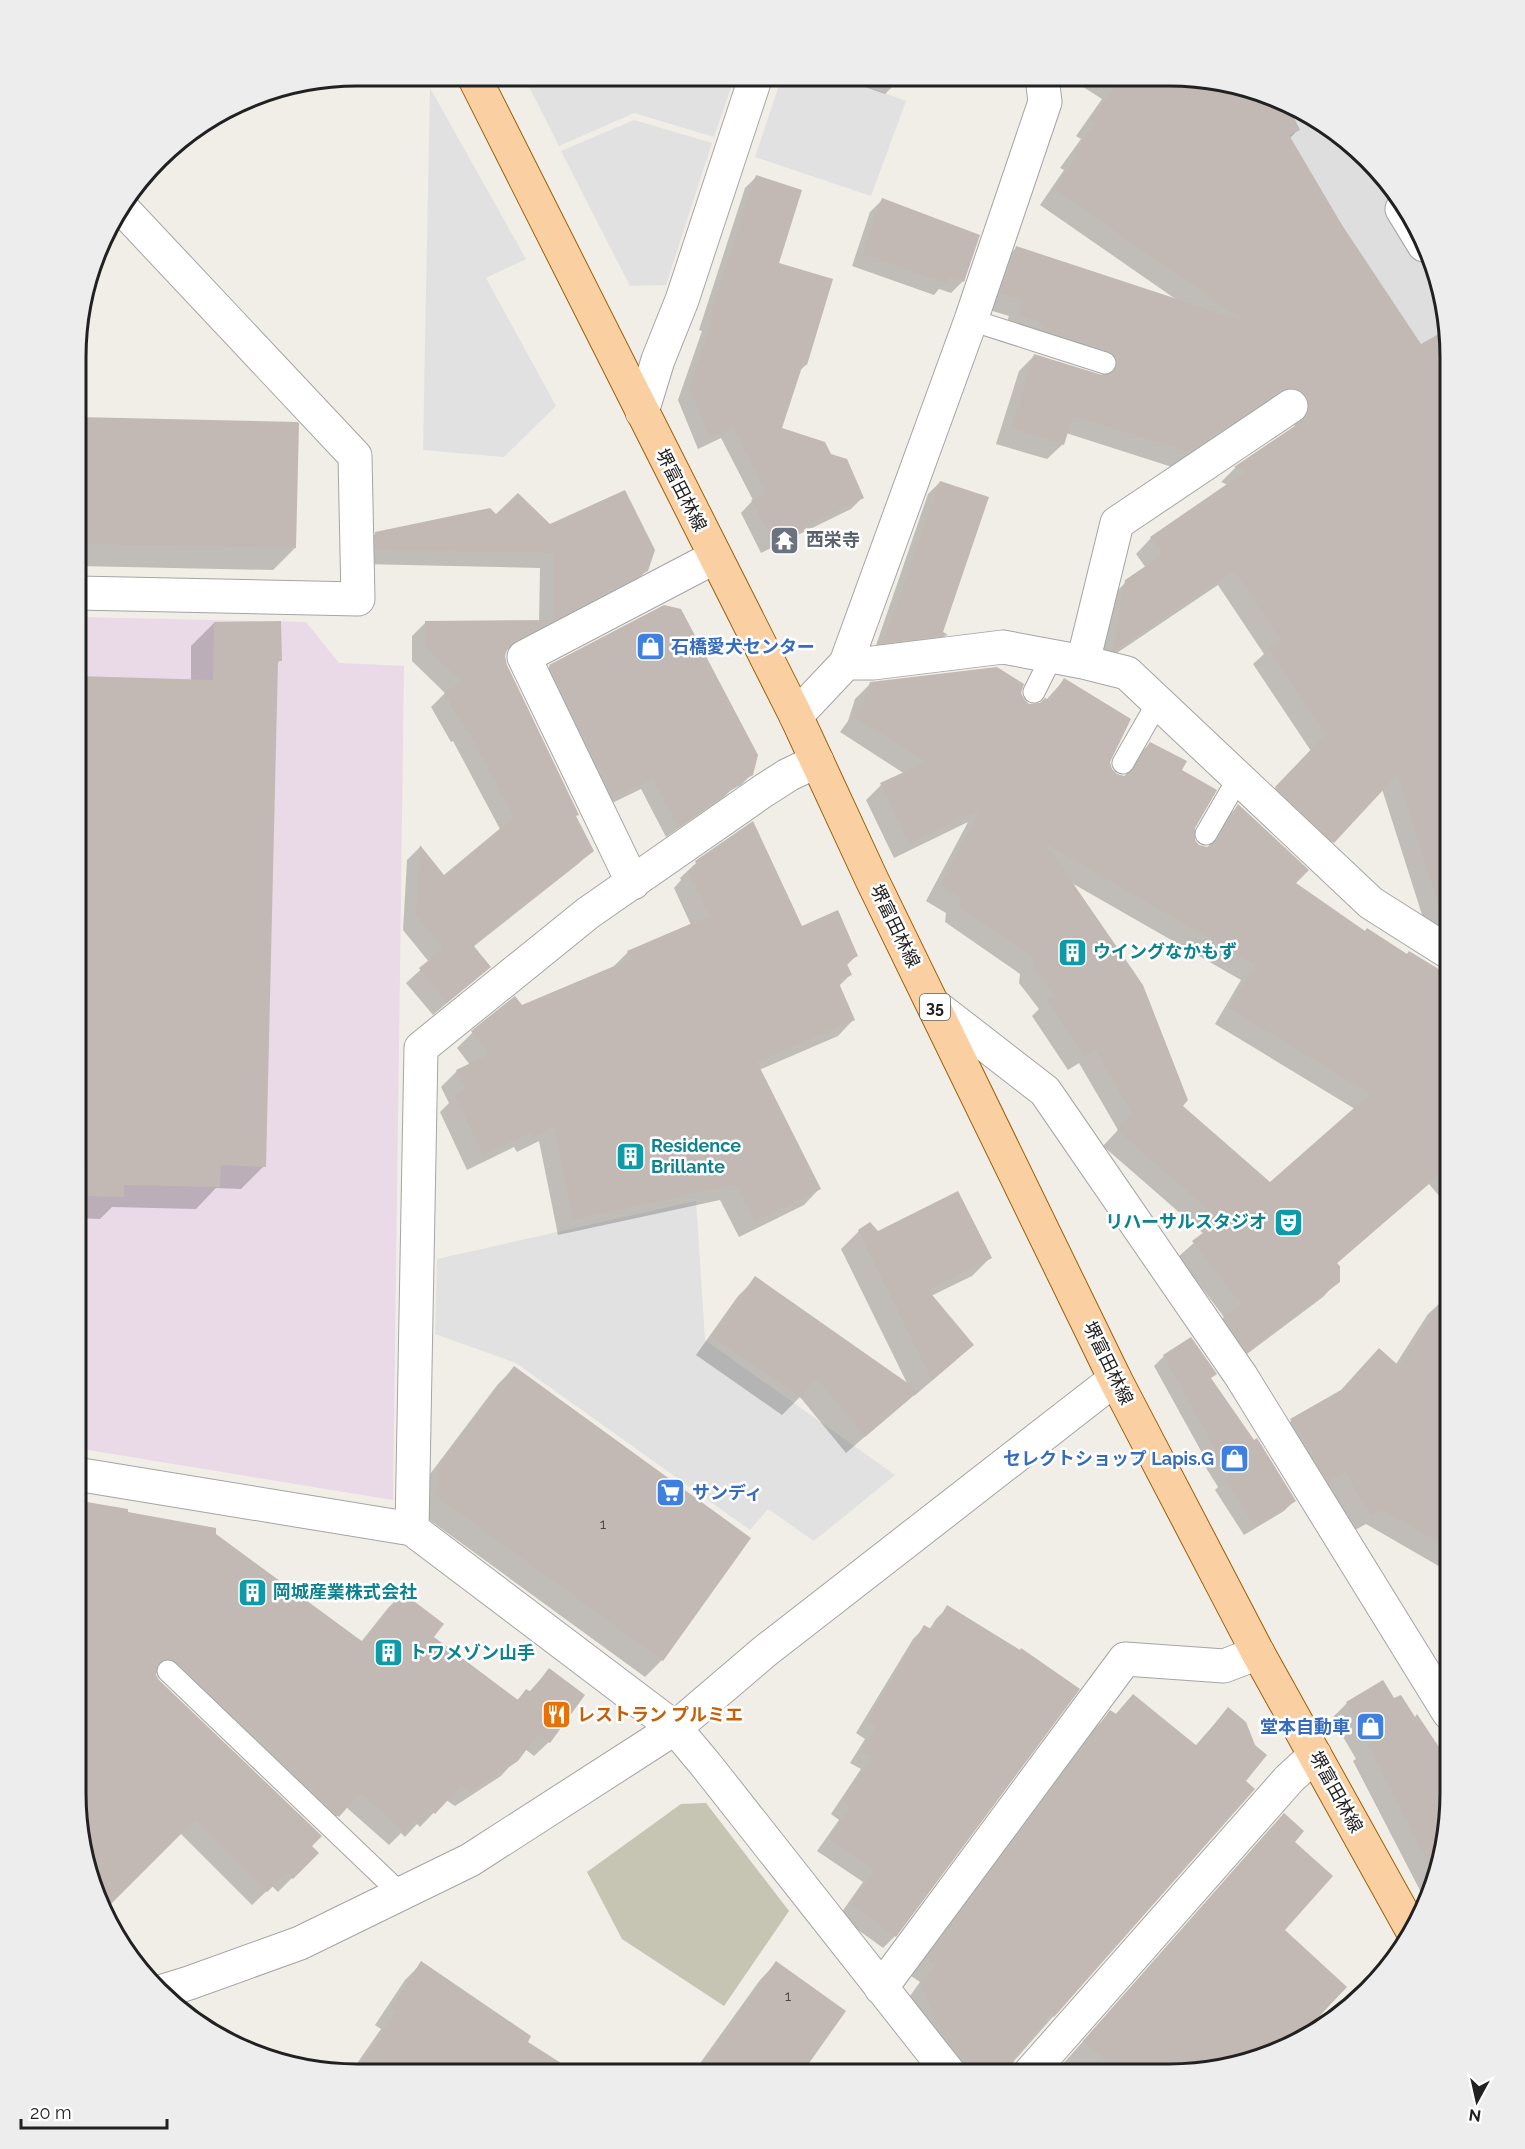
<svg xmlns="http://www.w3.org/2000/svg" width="1525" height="2149" font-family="Raleway,'Noto Sans JP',sans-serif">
	<rect width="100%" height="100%" fill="#f1ede7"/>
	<!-- residential -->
	<path fill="#dfdede" d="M 1206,77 L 1276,96 L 1340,133 L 1421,232 L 1450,356 L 1450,522 Z"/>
	<!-- industrial -->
	<path fill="#eadae8" d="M 77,617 L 306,622 L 339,663 L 404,666 L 393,1500 L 76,1448 Z"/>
	<!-- construction -->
	<path fill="#c6c4b3" d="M 706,1803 L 789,1911 L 724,2006 L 622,1939 L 587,1872 L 681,1804 Z"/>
	<!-- parking -->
	<path fill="#e1e1e1" d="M 523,75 L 735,76 L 714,137 L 634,113 L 559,146 Z
		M 782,76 L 838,76 L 906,101 L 871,196 L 755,157 Z
		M 430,88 L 526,259 L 486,278 L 556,406 L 504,457 L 423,450 Z
		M 634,120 L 712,143 L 666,285 L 630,286 L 561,151 Z
		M 696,1201 L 705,1340 L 895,1475 L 814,1541 L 768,1509 L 750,1530 L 516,1363 L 435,1334 L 437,1259 Z"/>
	<!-- shadow -->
	<path fill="#0003" fill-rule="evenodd" d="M 834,76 L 899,77 L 897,82 L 885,94 Z
		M 1074,77 L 1206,77 L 1276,96 L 1285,101 L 1299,129 L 1289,139 L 1340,226 L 1420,346 L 1445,332 L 1450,356 L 1450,922 L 1431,943 L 1382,789 L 1318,857 L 1261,803 L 1311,751 L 1253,664 L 1264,654 L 1218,585 L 1099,665 L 1111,597 L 1126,582 L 1146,568 L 1136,554 L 1151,538 L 1228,485 L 1221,482 L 1235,468 L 1294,429 L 1295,421 L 1172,467 L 1066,433 L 1063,444 L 1047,459 L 996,444 L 1019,371 L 1035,355 L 1103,377 L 1100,370 L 1004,330 L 1009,316 L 986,309 L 1001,263 L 1016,248 L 1177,300 L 1040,205 L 1064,170 L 1060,168 L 1081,139 L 1076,136 L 1102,99 L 1077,83 Z
		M 756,177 L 777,264 L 806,365 L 799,371 L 780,429 L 830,455 L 862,498 L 851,509 L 761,553 L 741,513 L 753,500 L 721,438 L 698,449 L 678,400 L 702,331 L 699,330 L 745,188 Z
		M 882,200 L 963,281 L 951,293 L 939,289 L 934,295 L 852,266 L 870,212 Z
		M 77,418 L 295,548 L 273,570 L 77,566 Z
		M 940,482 L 941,632 L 946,635 L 935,646 L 873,654 L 928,494 Z
		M 496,516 L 550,526 L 647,570 L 631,586 L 505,651 L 504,656 L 506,666 L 574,817 L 592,850 L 578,864 L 473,947 L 489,967 L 433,1015 L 406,983 L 429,962 L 403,930 L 407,860 L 420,847 L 444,877 L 501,831 L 453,741 L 451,742 L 431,707 L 445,693 L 412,661 L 412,636 L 426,622 L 539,622 L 540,568 L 361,564 L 361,549 L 376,533 Z
		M 665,606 L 752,774 L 741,785 L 731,790 L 724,797 L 666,837 L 641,789 L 602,808 L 539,677 L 550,666 Z
		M 214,623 L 280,660 L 276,665 L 264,1166 L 241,1189 L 216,1188 L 196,1209 L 112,1207 L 100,1219 L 76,1218 L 77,678 L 191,681 L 191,646 Z
		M 1064,680 L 1115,775 L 1124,777 L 1135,759 L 1150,743 L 1180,770 L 1193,828 L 1193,840 L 1200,847 L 1208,847 L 1223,821 L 1238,806 L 1294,884 L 1364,933 L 1450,981 L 1450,1201 L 1446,1204 L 1429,1184 L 1336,1264 L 1338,1281 L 1323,1297 L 1231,1366 L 1209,1333 L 1224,1317 L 1178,1257 L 1204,1234 L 1103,1146 L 1118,1130 L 1079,1063 L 1068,1070 L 1032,1016 L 1039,1009 L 1019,983 L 1020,974 L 945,922 L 946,913 L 926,901 L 968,822 L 894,858 L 866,800 L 881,785 L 905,774 L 840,732 L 848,721 L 855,699 L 871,683 L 1020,692 L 1027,704 L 1034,706 L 1046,700 ZM 1070,882 L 1241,980 L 1215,1024 L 1355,1109 L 1270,1184 L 1181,1106 Z
		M 696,863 L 801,927 L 856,956 L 846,966 L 850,975 L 839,986 L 853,1020 L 838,1036 L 759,1070 L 819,1189 L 804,1205 L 739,1237 L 720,1200 L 558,1235 L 539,1141 L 517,1152 L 514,1147 L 467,1170 L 440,1112 L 449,1103 L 441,1087 L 457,1071 L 470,1065 L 457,1048 L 472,1033 L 515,998 L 522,1007 L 612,968 L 628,952 L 691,925 L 674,888 L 681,880 L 680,878 Z
		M 859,1231 L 878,1233 L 990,1258 L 972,1276 L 931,1296 L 972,1345 L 954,1362 L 914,1396 L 913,1395 L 846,1453 L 800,1397 L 782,1415 L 696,1355 L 738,1296 L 756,1278 L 908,1385 L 841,1249 Z
		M 1450,1294 L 1449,1572 L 1366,1524 L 1355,1530 L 1329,1486 L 1313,1496 L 1276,1436 L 1291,1421 L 1396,1364 L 1428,1314 Z
		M 1164,1356 L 1210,1379 L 1294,1501 L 1284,1511 L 1244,1535 L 1215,1490 L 1218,1487 L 1203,1463 L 1206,1460 L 1154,1366 Z
		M 514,1368 L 749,1538 L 662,1660 L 645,1677 L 420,1513 L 424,1482 L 498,1384 Z
		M 81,1502 L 215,1535 L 361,1642 L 388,1608 L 402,1594 L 432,1637 L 517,1700 L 526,1691 L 529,1692 L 549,1670 L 549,1742 L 534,1756 L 525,1749 L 501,1776 L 455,1806 L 446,1800 L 420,1827 L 417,1824 L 405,1837 L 401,1833 L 389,1845 L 346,1807 L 324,1830 L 162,1676 L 154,1672 L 155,1676 L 317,1853 L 278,1892 L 272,1886 L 252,1905 L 180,1833 L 109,1904 L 114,1910 L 105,1919 L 75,1793 L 75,1508 Z
		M 948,1607 L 895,1936 L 883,1948 L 839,1916 L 863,1882 L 817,1851 L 839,1820 L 831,1814 L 861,1769 L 850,1763 L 865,1739 L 856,1733 L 913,1639 L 925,1627 L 929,1630 L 936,1619 Z
		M 1134,1696 L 1195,1746 L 1228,1709 L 1254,1746 L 1244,1782 L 1253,1789 L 1014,2061 L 1009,2074 L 954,2073 L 905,2003 L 920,1982 L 911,1976 L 1094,1729 L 1111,1712 L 1115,1715 Z
		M 1394,1700 L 1414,1719 L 1417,1716 L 1449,1765 L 1449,1811 L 1435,1883 L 1426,1902 L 1353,1761 L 1356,1759 L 1332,1718 L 1347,1703 Z
		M 1284,1815 L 1293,1842 L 1283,1930 L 1301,2033 L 1305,2037 L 1293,2045 L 1169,2074 L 1054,2074 Z
		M 422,1963 L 526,2042 L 572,2072 L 351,2072 L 381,2029 L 375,2025 L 405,1980 Z
		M 776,1963 L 800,2073 L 693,2073 L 760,1980 Z"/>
	<!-- building -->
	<path fill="#c2b9b4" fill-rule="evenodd" d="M 1121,77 L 1206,77 L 1276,96 L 1287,103 L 1300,130 L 1289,135 L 1342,225 L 1421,344 L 1444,331 L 1450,356 L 1450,913 L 1441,914 L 1397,775 L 1334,843 L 1275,787 L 1325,735 L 1268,648 L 1280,640 L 1234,571 L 1115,651 L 1112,650 L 1125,580 L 1162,555 L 1150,537 L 1246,471 L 1234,467 L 1302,421 L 1308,415 L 1310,405 L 1306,395 L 1299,389 L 1290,387 L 1281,390 L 1188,452 L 1073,416 L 1064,445 L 1011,428 L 1034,354 L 1102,375 L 1113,373 L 1117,367 L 1118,361 L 1115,355 L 1109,351 L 1042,329 L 1043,324 L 1018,315 L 1023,301 L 1000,293 L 1016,246 L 1244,321 L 1054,189 L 1078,155 L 1074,153 L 1095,124 L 1090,120 Z
		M 756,175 L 802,190 L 779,263 L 833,279 L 807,365 L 803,364 L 782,428 L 825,442 L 831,454 L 847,459 L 864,498 L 773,542 L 751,500 L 766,493 L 733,427 L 710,439 L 689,387 L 713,319 L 709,318 Z
		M 882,198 L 980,235 L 964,282 L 949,277 L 947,284 L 863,254 Z
		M 77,417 L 297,422 L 299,423 L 296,548 L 77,544 Z
		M 940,481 L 989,497 L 943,632 L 948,635 L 883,643 Z
		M 625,490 L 655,550 L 648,571 L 554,620 L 554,553 L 376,550 L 375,532 L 490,508 L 496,514 L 518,493 L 550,524 Z
		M 664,605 L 681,609 L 758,755 L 753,775 L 736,784 L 737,786 L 678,828 L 653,779 L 613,798 L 549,665 Z
		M 554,620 L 515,641 L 508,647 L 505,656 L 507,665 L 579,815 L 576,816 L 594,851 L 473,945 L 491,967 L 447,1003 L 419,968 L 443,949 L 416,916 L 420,845 L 444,875 L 514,817 L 467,729 L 465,730 L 444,692 L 462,682 L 425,647 L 425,621 Z
		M 281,621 L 282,661 L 278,661 L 266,1167 L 221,1165 L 220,1187 L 124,1185 L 124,1197 L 88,1196 L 88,1162 L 76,1162 L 77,676 L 213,680 L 214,622 Z
		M 997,667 L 1024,684 L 1021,693 L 1024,699 L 1029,704 L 1040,703 L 1045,698 L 1050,701 L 1064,678 L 1131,719 L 1110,762 L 1112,769 L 1117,774 L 1124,776 L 1130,774 L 1150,742 L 1187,761 L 1182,770 L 1217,790 L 1195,828 L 1195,840 L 1199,845 L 1207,847 L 1217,841 L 1238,804 L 1309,870 L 1296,883 L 1365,931 L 1367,928 L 1407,954 L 1409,951 L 1450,976 L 1450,1165 L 1337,1263 L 1340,1266 L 1340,1282 L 1247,1352 L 1223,1316 L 1241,1304 L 1192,1241 L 1220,1220 L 1117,1130 L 1132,1114 L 1095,1049 L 1084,1056 L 1046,1000 L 1054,995 L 1034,968 L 1034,959 L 960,907 L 960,898 L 940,886 L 981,809 L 909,844 L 880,783 L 926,762 L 854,717 L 863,704 L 870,682 ZM 1046,844 L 1255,965 L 1229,1008 L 1370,1094 L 1270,1182 L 1183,1106 L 1188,1100 L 1143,985 Z
		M 753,821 L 802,926 L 838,910 L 858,956 L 846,962 L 852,975 L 838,981 L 855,1020 L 757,1062 L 821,1189 L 755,1222 L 736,1185 L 573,1220 L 554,1127 L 533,1137 L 530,1133 L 483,1155 L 455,1095 L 465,1090 L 456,1070 L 490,1054 L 471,1031 L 515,996 L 522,1005 L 631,959 L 627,951 L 709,916 L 688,871 L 698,867 L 695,861 Z
		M 958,1191 L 992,1258 L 928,1290 L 974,1345 L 932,1380 L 858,1230 L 870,1222 L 878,1231 Z
		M 755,1276 L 919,1391 L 865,1437 L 816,1377 L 801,1398 L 712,1337 Z
		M 1450,1286 L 1450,1448 L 1449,1548 L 1382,1510 L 1371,1516 L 1345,1472 L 1328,1482 L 1290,1419 L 1341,1390 L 1379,1348 L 1399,1366 Z
		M 1191,1337 L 1217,1374 L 1211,1378 L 1254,1440 L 1257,1438 L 1296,1501 L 1255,1527 L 1224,1479 L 1228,1477 L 1212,1452 L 1216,1450 L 1163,1355 Z
		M 514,1366 L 751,1538 L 663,1661 L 436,1496 L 440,1464 Z
		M 81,1501 L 128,1509 L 128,1512 L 216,1528 L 216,1534 L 363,1642 L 402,1592 L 444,1624 L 434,1637 L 518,1700 L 526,1689 L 531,1692 L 549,1668 L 585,1695 L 550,1743 L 538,1734 L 518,1761 L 470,1793 L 461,1786 L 435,1814 L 431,1810 L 420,1824 L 416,1820 L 404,1832 L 360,1793 L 339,1817 L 177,1662 L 170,1659 L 164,1659 L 158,1663 L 156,1669 L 156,1675 L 159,1680 L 322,1836 L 312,1846 L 319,1853 L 293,1879 L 287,1873 L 267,1892 L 195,1820 L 103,1912 L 75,1793 L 75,1534 Z
		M 947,1605 L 1020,1650 L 1021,1648 L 1080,1689 L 896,1937 L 850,1904 L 874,1870 L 828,1838 L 850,1807 L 841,1801 L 872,1757 L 861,1751 L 876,1726 L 867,1721 L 924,1625 L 933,1630 Z
		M 1383,1680 L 1394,1698 L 1401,1695 L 1415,1717 L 1417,1714 L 1449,1762 L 1449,1811 L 1436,1878 L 1368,1745 L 1371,1743 L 1346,1702 Z
		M 1133,1694 L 1197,1746 L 1228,1707 L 1246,1722 L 1255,1745 L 1267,1755 L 1246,1781 L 1255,1789 L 1054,2017 L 1051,2014 L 1002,2074 L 967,2073 L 964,2061 L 941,2032 L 921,1986 L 935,1965 L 926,1959 L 1110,1710 L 1116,1714 Z
		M 1284,1813 L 1304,1831 L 1295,1842 L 1333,1876 L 1285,1930 L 1347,1987 L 1291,2046 L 1169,2074 L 1121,2074 L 1083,2041 Z
		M 421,1961 L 531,2036 L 528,2042 L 575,2072 L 355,2072 L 396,2012 L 391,2008 Z
		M 776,1961 L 846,2011 L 802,2073 L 696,2073 Z"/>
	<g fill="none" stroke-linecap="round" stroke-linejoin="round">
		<defs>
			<path id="service" d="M 971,320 L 1105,363
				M 1034,692 L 1052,656
				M 1123,763 L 1158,702
				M 1206,834 L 1239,777
				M 168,1671 L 401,1894"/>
			<path id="minor" d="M 1402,209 L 1424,245
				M 642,412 L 658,360 L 682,300 L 756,76
				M 77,593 L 358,599 L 355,456 L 120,206
				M 1083,662 L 1117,523 L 1291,406
				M 846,663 L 873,663 L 1003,647 L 1083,662 L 1127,673 L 1371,903 L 1450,953
				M 796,716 L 846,663 L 971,320 L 1045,102 L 1042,77
				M 633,883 L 524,657 L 715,557
				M 934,1005 L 1045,1091 L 1241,1376 L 1449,1713
				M 76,1474 L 412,1529 L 675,1728 L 706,1765 L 949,2073
				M 412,1529 L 421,1048 L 588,913 L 763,791 L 788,775 L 817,761
				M 881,1988 L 1125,1659 L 1224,1666 L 1258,1653
				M 1029,2074 L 1289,1779 L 1315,1755"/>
			<path id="tertiary" d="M 160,1992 L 189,1983 L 300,1943 L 470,1860 L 675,1728 L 764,1652 L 1115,1379"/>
			<path id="primary" d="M 473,75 L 796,716 L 872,880 L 1115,1379 L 1258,1653 L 1412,1930"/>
		</defs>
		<!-- service casing -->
		<use href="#service" stroke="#a5a5a5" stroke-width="23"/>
		<!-- minor casing -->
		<use href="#minor" stroke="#a5a5a5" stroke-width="35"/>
		<!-- tertiary casing -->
		<use href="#tertiary" stroke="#a5a5a5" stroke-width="35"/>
		<!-- primary casing -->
		<use href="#primary" stroke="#9b6003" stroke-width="35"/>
		<!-- service -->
		<use href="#service" stroke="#fff" stroke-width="21"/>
		<!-- minor -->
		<use href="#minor" stroke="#fff" stroke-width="33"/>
		<!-- tertiary -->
		<use href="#tertiary" stroke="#fff" stroke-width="33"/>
		<!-- primary -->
		<use href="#primary" stroke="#fad0a3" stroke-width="33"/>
	</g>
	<!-- icons -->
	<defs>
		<symbol id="temple-square" viewBox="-11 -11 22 22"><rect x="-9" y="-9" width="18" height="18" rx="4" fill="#6b7280" stroke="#fff"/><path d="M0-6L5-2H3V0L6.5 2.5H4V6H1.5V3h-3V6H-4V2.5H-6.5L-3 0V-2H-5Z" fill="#fff"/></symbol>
		<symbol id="shop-square" viewBox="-11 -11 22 22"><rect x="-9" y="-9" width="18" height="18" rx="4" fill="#3f7fe0" stroke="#fff"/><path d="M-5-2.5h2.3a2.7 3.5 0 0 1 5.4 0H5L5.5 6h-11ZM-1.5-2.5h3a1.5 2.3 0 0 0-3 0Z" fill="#fff"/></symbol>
		<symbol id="building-square" viewBox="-11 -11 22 22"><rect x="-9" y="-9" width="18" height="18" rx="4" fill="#0f9aa8" stroke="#fff"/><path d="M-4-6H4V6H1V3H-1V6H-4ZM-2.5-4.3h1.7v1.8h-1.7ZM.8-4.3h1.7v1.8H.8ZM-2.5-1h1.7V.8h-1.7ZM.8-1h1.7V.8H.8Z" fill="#fff"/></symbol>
		<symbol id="theatre-square" viewBox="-11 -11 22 22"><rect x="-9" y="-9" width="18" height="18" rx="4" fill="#0f9aa8" stroke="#fff"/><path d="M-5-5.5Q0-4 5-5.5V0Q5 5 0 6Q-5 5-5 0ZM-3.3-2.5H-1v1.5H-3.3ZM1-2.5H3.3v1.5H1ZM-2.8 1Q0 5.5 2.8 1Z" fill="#fff"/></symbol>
		<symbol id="supermarket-square" viewBox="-11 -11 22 22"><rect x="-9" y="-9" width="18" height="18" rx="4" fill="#3f7fe0" stroke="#fff"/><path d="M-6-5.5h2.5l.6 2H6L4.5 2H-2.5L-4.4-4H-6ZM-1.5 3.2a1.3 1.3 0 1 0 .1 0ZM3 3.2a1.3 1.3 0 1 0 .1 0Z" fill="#fff"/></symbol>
		<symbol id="restaurant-square" viewBox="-11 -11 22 22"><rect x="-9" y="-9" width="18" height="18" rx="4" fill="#e8710a" stroke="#fff"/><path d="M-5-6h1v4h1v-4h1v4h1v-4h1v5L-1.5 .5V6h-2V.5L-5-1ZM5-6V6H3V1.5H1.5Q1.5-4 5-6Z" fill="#fff"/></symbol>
	</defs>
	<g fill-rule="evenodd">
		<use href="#temple-square" x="768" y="524" width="33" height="33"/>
		<use href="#shop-square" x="634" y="630" width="33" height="33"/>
		<use href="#building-square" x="1056" y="936" width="33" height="33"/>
		<use href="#building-square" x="614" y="1140" width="33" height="33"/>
		<use href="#theatre-square" x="1272" y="1206" width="33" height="33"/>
		<use href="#shop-square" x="1218" y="1442" width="33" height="33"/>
		<use href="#supermarket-square" x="654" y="1476" width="33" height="33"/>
		<use href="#building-square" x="236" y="1576" width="33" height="33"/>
		<use href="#building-square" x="372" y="1636" width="33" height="33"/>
		<use href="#restaurant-square" x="540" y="1698" width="33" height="33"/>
		<use href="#shop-square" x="1354" y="1710" width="33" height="33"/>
	</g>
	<g text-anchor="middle" stroke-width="5" stroke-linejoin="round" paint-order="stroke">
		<!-- number labels -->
		<g font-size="15" fill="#494746">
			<text x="603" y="1529">1</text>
			<text x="788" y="2001">1</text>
		</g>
		<!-- shield labels -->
		<rect fill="#fff" stroke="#646464" stroke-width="1.5" x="920" y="994" width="30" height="26" rx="4.5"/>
		<g font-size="16" font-weight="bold" fill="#212121">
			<text x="935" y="1013">35</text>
		</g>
		<!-- street labels -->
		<g font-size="18" fill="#212121" stroke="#fff">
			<text transform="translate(681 490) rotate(63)" y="6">堺富田林線</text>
			<text transform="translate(895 926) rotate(64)" y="6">堺富田林線</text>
			<text transform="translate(1108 1363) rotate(64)" y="6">堺富田林線</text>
			<text transform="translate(1336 1792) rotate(61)" y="6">堺富田林線</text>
		</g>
		<!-- worship labels -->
		<g font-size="18" font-weight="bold" fill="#5b616d" stroke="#fff" text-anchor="start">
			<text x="806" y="546">西栄寺</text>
		</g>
		<!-- shop labels -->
		<g font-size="18" font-weight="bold" fill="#366cbe" stroke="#fff" text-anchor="start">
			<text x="671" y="653">石橋愛犬センター</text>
			<text x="1214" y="1465" text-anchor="end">セレクトショップ Lapis.G</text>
			<text x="692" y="1499">サンディ</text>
			<text x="1350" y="1733" text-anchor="end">堂本自動車</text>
		</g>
		<!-- culture labels -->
		<g font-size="18" font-weight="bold" fill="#0d838f" stroke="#fff" text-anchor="start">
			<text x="1093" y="958">ウイングなかもず</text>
			<text x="651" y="1152">Residence<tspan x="651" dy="21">Brillante</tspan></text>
			<text x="1267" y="1228" text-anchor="end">リハーサルスタジオ</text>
			<text x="273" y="1598">岡城産業株式会社</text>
			<text x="409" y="1659">トワメゾン山手</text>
		</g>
		<!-- food labels -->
		<g font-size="18" font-weight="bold" fill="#c56008" stroke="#fff" text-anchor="start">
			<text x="577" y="1721">レストラン プルミエ</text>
		</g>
	</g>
	<!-- crop -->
	<path d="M0 0H1525V2149H0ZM357 86H1169A271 271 0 0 1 1440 357V1793A271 271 0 0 1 1169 2064H357A271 271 0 0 1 86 1793V357A271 271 0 0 1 357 86Z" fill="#ededed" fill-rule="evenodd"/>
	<path fill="none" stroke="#212121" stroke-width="3" d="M357 86H1169A271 271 0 0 1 1440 357V1793A271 271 0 0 1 1169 2064H357A271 271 0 0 1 86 1793V357A271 271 0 0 1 357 86Z"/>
	<!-- north arrow -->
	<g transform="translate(1477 2101) rotate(188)" stroke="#ffffff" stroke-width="4.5" paint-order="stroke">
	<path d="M0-4.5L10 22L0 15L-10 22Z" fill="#212121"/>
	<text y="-9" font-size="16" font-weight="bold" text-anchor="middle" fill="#212121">N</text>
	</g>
	<!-- scale -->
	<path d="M21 2119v9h146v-9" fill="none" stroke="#212121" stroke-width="3"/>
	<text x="30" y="2119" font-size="18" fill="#212121" stroke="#ffffff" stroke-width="4.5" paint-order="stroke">20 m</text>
</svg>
